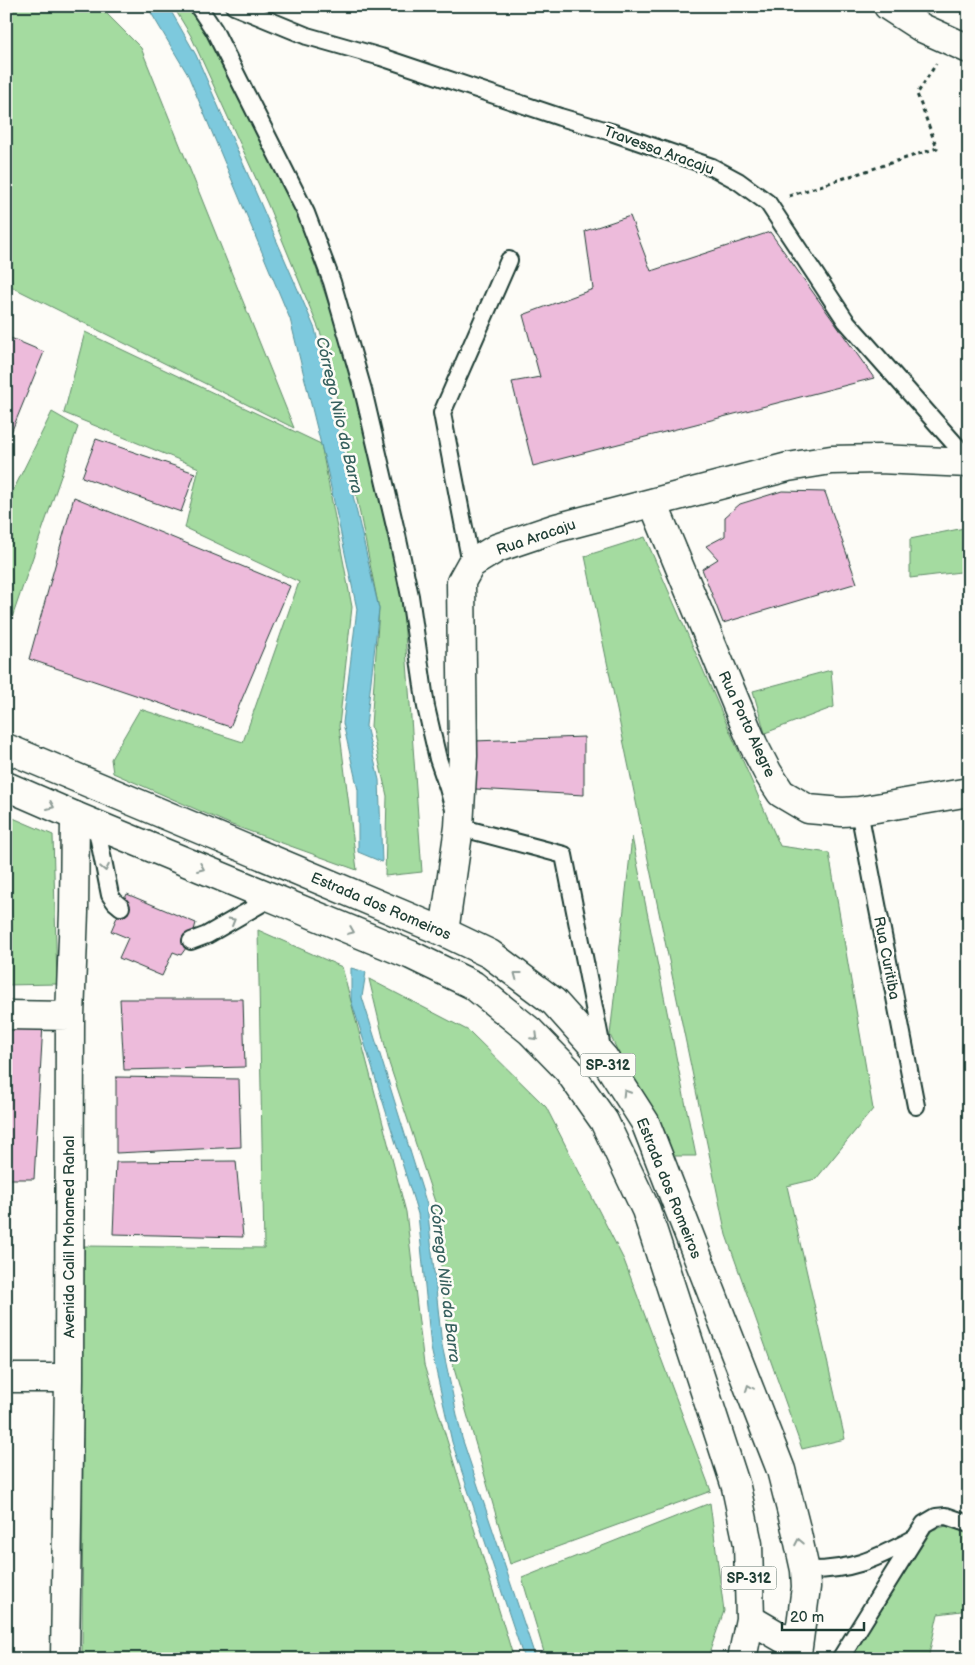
<svg xmlns="http://www.w3.org/2000/svg" width="975" height="1665" font-family="'Balsamiq Sans',sans-serif">
	<rect width="100%" height="100%" fill="#fdfcf7"/>
	<filter id="ink" filterUnits="userSpaceOnUse"><feTurbulence type="fractalNoise" baseFrequency=".02" numOctaves="2"/><feDisplacementMap in="SourceGraphic" scale="10" xChannelSelector="R" yChannelSelector="G"/><feConvolveMatrix kernelMatrix="1 2 1 2 8 2 1 2 1" color-interpolation-filters="sRGB"/></filter>
	<g filter="url(#ink)">
		<!-- green -->
		<path fill="#a4dba0" stroke="#628c6a" d="M 6,6 L 99,6 L 141,48 L 294,428 L 6,284 Z
			M 173,6 L 185,6 L 209,36 L 299,219 L 348,360 L 402,592 L 422,872 L 385,876 L 387,796 L 371,726 L 379,609 L 327,349 L 268,205 L 191,36 Z
			M 85,332 L 321,444 L 352,607 L 339,726 L 357,870 L 232,825 L 113,773 L 111,759 L 140,709 L 243,742 L 299,582 L 185,528 L 199,468 L 64,413 Z
			M 52,412 L 78,427 L 6,635 L 6,505 Z
			M 969,527 L 969,571 L 910,578 L 910,539 Z
			M 645,537 L 780,846 L 829,853 L 873,1109 L 816,1179 L 787,1186 L 845,1439 L 802,1449 L 726,1235 L 585,556 Z
			M 831,670 L 834,707 L 765,733 L 753,691 Z
			M 6,815 L 53,835 L 57,984 L 6,985 Z
			M 632,837 L 696,1156 L 668,1156 L 610,1035 Z
			M 258,930 L 342,967 L 406,1212 L 424,1365 L 514,1659 L 82,1659 L 84,1246 L 264,1248 Z
			M 369,979 L 469,1031 L 546,1107 L 624,1260 L 711,1491 L 510,1564 L 449,1351 L 435,1202 L 389,1063 Z
			M 710,1503 L 724,1611 L 707,1659 L 546,1659 L 522,1578 Z
			M 950,1525 L 969,1534 L 969,1610 L 938,1614 L 928,1659 L 850,1659 L 932,1530 Z"/>
		<!-- water -->
		<path fill="#7dc9dd" stroke="#579199" d="M 147,6 L 168,6 L 196,55 L 315,329 L 379,609 L 366,726 L 379,780 L 382,862 L 358,852 L 358,790 L 343,723 L 357,609 L 327,469 L 290,319 L 188,75 Z
			M 351,968 L 366,972 L 362,997 L 427,1205 L 442,1345 L 462,1438 L 536,1659 L 524,1659 L 452,1442 L 431,1348 L 418,1214 L 351,1000 Z"/>
		<!-- building -->
		<path fill="#edbbdb" stroke="#1f3d34" d="M 630,216 L 651,271 L 770,232 L 874,378 L 533,466 L 512,382 L 540,377 L 523,315 L 593,289 L 585,231 Z
			M 6,336 L 44,352 L 6,445 Z
			M 96,439 L 195,473 L 181,512 L 82,477 Z
			M 782,491 L 825,492 L 857,583 L 723,623 L 702,569 L 718,559 L 706,546 L 725,536 L 725,517 L 740,504 Z
			M 74,497 L 290,586 L 230,727 L 29,659 Z
			M 584,737 L 584,795 L 475,789 L 474,741 Z
			M 127,894 L 196,923 L 191,941 L 181,955 L 173,952 L 162,976 L 119,958 L 128,938 L 111,931 Z
			M 120,999 L 243,999 L 245,1067 L 124,1070 Z
			M 43,1024 L 34,1179 L 6,1179 L 6,1027 Z
			M 116,1077 L 239,1079 L 241,1147 L 116,1153 Z
			M 236,1161 L 243,1237 L 113,1234 L 116,1162 Z"/>
		<g fill="none" stroke-linecap="round" stroke-linejoin="round">
			<defs>
				<path id="lane" d="M 198,6 L 214,30 L 306,213 L 332,282 L 363,390 L 397,535 L 410,596 L 426,707 L 438,759 L 448,788 L 459,827 L 564,855 L 603,1053
					M 234,6 L 307,36 L 381,57 L 560,117 L 611,132 L 712,167 L 738,181 L 768,203 L 846,321 L 969,460
					M 471,564 L 442,413 L 509,260
					M 859,811 L 916,1106
					M 96,825 L 110,895 L 115,902 L 121,907
					M 191,941 L 207,935 L 271,898
					M 805,1570 C 850,1571 874,1560 913,1539
					M 840,1659 L 924,1524 L 936,1517 L 946,1516 L 969,1524"/>
				<path id="street" d="M 888,6 L 922,28 L 969,49
					M 653,503 L 753,744 L 768,773 L 781,793 L 808,809 L 842,812 L 859,811 L 969,792
					M 444,932 L 459,827 L 463,756 L 461,582 L 471,564 L 497,548 L 556,528 L 788,467 L 831,460 L 879,459 L 969,463
					M 6,1015 L 70,1016
					M 6,1378 L 69,1378
					M 65,1659 L 69,1378 L 70,1016 L 74,912 L 75,816"/>
				<path id="primary" d="M 6,748 L 444,932 L 490,954 L 554,1002 L 604,1058 L 645,1122 L 781,1470 L 796,1529 L 805,1570 L 806,1587 L 798,1647 L 794,1659
					M 6,786 L 75,816 L 411,955 L 473,985 L 530,1031 L 568,1070 L 604,1121 L 646,1210 L 736,1487 L 748,1544 L 750,1619 L 742,1659
					M 750,1619 L 798,1647"/>
			</defs>
			<!-- lane casing -->
			<use href="#lane" stroke="#1f3d34" stroke-width="20"/>
			<!-- street casing -->
			<use href="#street" stroke="#1f3d34" stroke-width="31"/>
			<!-- primary casing -->
			<use href="#primary" stroke="#1f3d34" stroke-width="31"/>
			<!-- path -->
			<path stroke="#1f3d34" stroke-width="3" stroke-dasharray="4 4" stroke-linecap="butt" d="M 789,196 L 937,148 L 917,94 L 936,64"/>
			<!-- lane -->
			<use href="#lane" stroke="#fdfcf7" stroke-width="16"/>
			<!-- street -->
			<use href="#street" stroke="#fdfcf7" stroke-width="28"/>
			<!-- primary -->
			<use href="#primary" stroke="#fdfcf7" stroke-width="28"/>
		</g>
		<!-- one-way arrows -->
		<defs><path id="oneway-chevron" d="M-2-3.5L2.5 0L-2 3.5" fill="none" stroke-width="1.6" stroke-linecap="round" stroke-linejoin="round" transform="scale(1.25)"/></defs>
		<g stroke="#8e9c96">
			<use href="#oneway-chevron" transform="translate(51 806) rotate(24)"/>
			<use href="#oneway-chevron" transform="translate(105 868) rotate(79)"/>
			<use href="#oneway-chevron" transform="translate(201 868) rotate(23)"/>
			<use href="#oneway-chevron" transform="translate(232 921) rotate(-30)"/>
			<use href="#oneway-chevron" transform="translate(351 931) rotate(22)"/>
			<use href="#oneway-chevron" transform="translate(517 975) rotate(-143)"/>
			<use href="#oneway-chevron" transform="translate(535 1037) rotate(45)"/>
			<use href="#oneway-chevron" transform="translate(626 1093) rotate(-122)"/>
			<use href="#oneway-chevron" transform="translate(749 1388) rotate(-111)"/>
			<use href="#oneway-chevron" transform="translate(799 1542) rotate(-101)"/>
		</g>
	</g>
	<g text-anchor="middle" stroke-width="5" stroke-linejoin="round" paint-order="stroke">
		<!-- shield labels -->
		<g fill="#fdfcf7" stroke="#62766e" stroke-width="1">
			<rect x="580.5" y="1053.5" width="55" height="23" rx="4"/>
			<rect x="721.5" y="1566.5" width="55" height="23" rx="4"/>
		</g>
		<g font-size="14" font-weight="bold" fill="#1f3d34">
			<text x="608" y="1070">SP-312</text>
			<text x="749" y="1583">SP-312</text>
		</g>
		<!-- street labels -->
		<g font-size="15" fill="#1f3d34" stroke="#fdfcf7">
			<text transform="translate(659 150) rotate(20)" y="5">Travessa Aracaju</text>
			<text transform="translate(536 537) rotate(-19)" y="5">Rua Aracaju</text>
			<text transform="translate(747 724) rotate(65)" y="5">Rua Porto Alegre</text>
			<text transform="translate(381 906) rotate(23)" y="5">Estrada dos Romeiros</text>
			<text transform="translate(887 958) rotate(79)" y="5">Rua Curitiba</text>
			<text transform="translate(669 1188) rotate(68)" y="5">Estrada dos Romeiros</text>
			<text transform="translate(69 1237) rotate(-90)" y="5">Avenida Calil Mohamed Rahal</text>
		</g>
		<!-- water labels -->
		<g font-size="16" font-style="italic" fill="#36605e" stroke="#fdfcf7">
			<text transform="translate(340 415) rotate(77)" y="6">Córrego Nilo da Barra</text>
			<text transform="translate(446 1283) rotate(83)" y="6">Córrego Nilo da Barra</text>
		</g>
	</g>
	<!-- margin -->
	<rect width="975" height="1665" fill="none" stroke="#fdfcf7" stroke-width="25"/>
	<rect x="12" y="12" width="950" height="1640" fill="none" stroke="#1f3d34" stroke-width="2" filter="url(#ink)"/>
	<!-- scale -->
	<path d="M782 1622v8h82v-8" fill="none" stroke="#1f3d34" stroke-width="2.5"/>
	<text x="790" y="1622" font-size="15" fill="#1f3d34" stroke="#fdfcf7" stroke-width="4" paint-order="stroke">20 m</text>
</svg>
